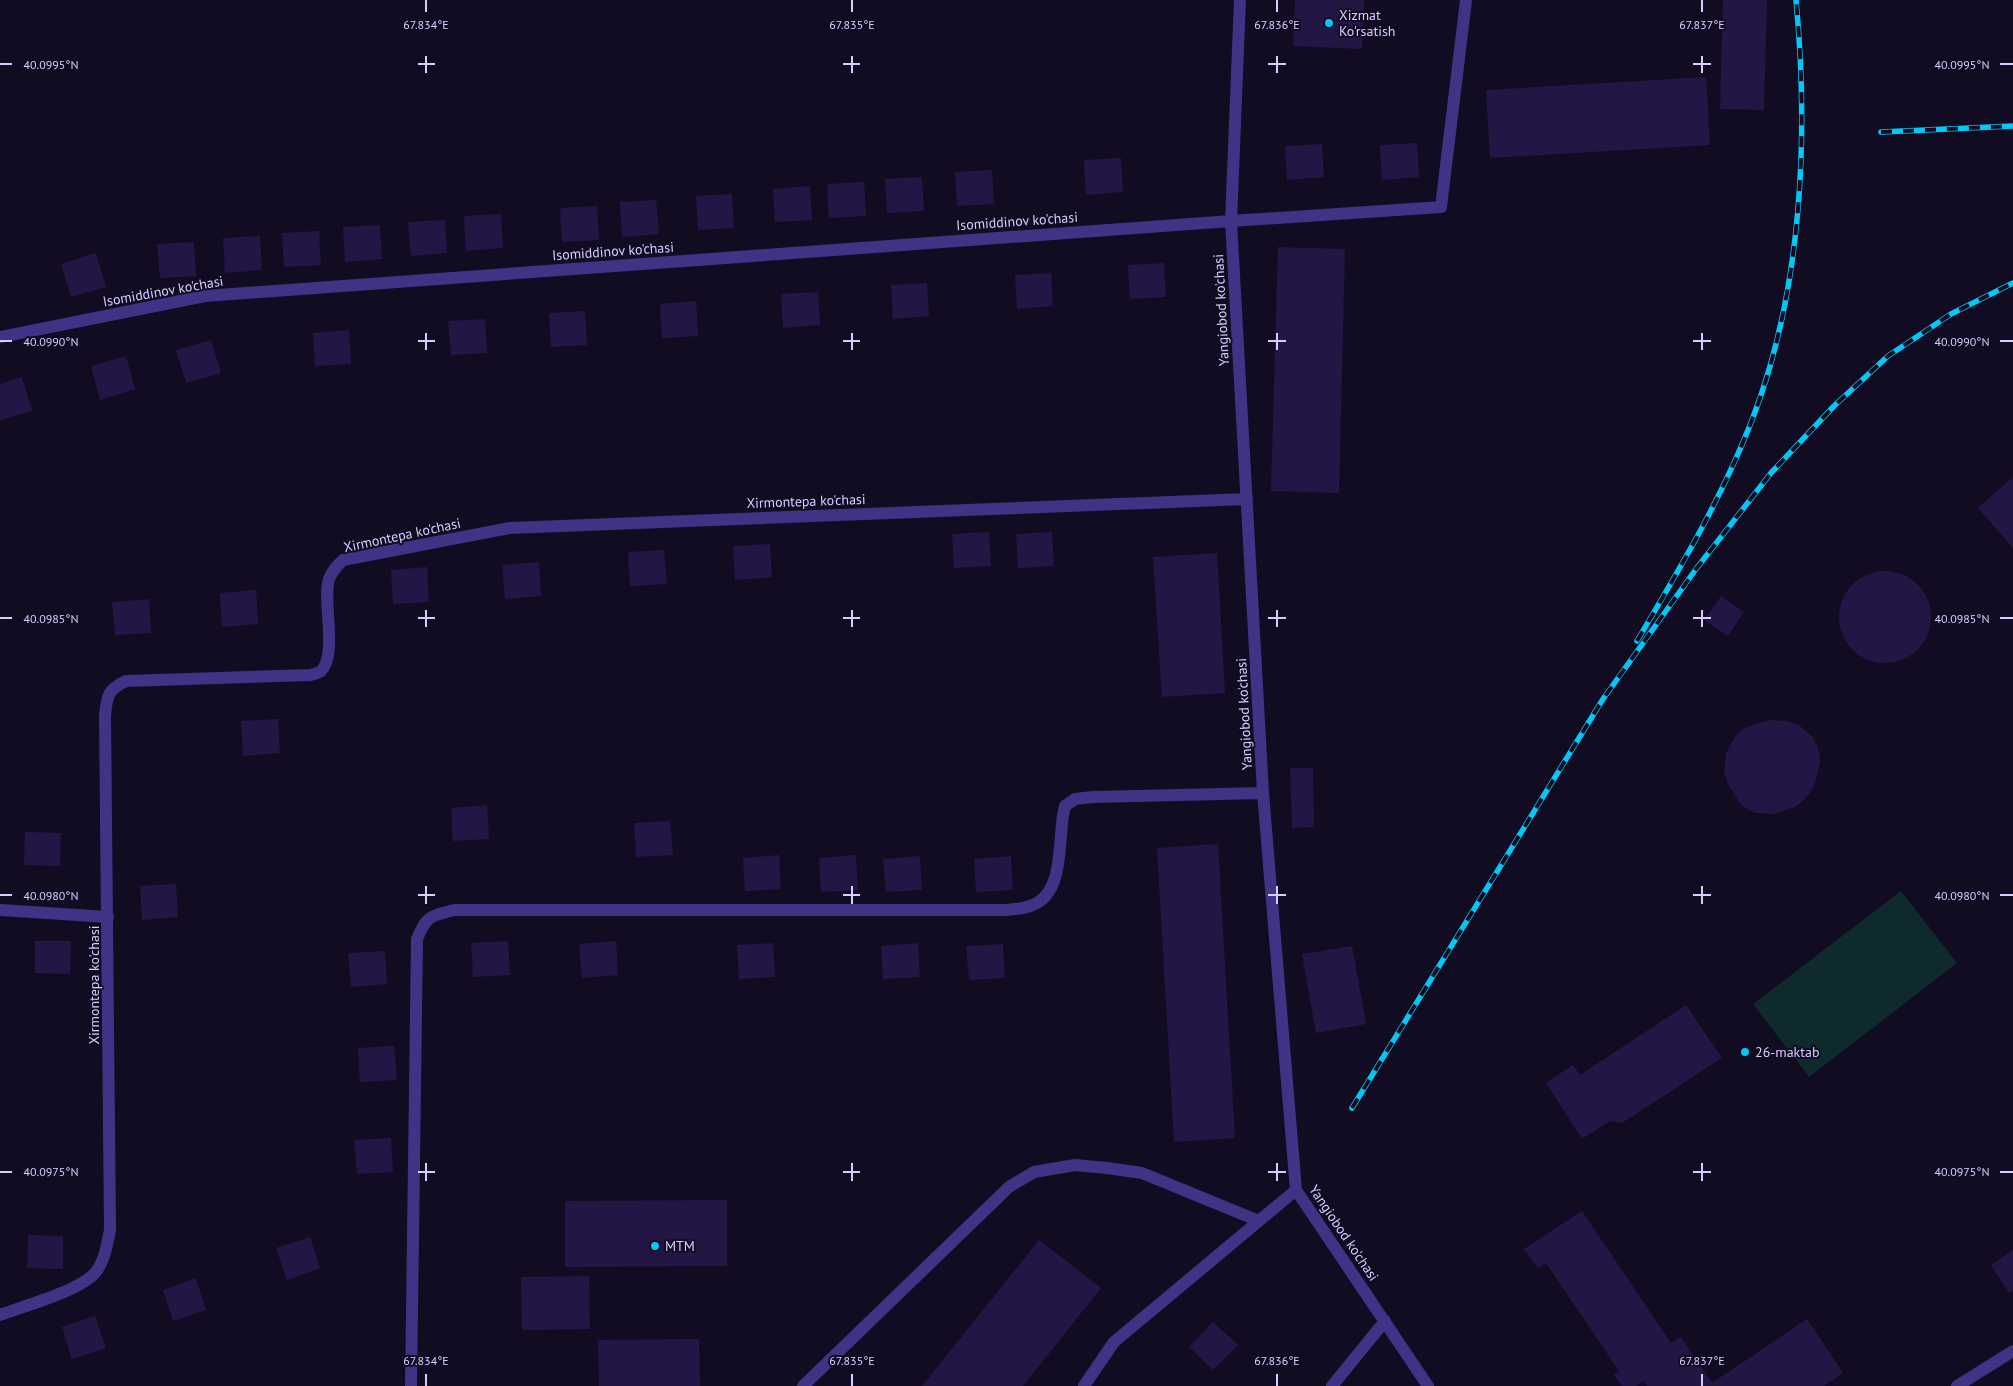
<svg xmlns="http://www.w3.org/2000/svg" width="2013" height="1386" font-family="'PT Sans',sans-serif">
	<rect width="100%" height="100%" fill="#110c22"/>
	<!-- green -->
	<path fill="#0e2a2c" d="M 1901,891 L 1957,963 L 1809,1077 L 1753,1004 Z"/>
	<!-- building -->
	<path fill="#241644" d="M 1295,0 L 1364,0 L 1362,49 L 1293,46 Z
		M 1723,0 L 1767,0 L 1764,110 L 1720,109 Z
		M 1706,77 L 1710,145 L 1490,158 L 1486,90 Z
		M 1417,143 L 1419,177 L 1382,180 L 1380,145 Z
		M 1322,144 L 1324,177 L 1287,180 L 1285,146 Z
		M 1121,158 L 1123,192 L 1086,195 L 1084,160 Z
		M 992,170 L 994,204 L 957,206 L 955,172 Z
		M 922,177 L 924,211 L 887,213 L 885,179 Z
		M 864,182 L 866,216 L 829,218 L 827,184 Z
		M 810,186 L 812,220 L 775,222 L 773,189 Z
		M 732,194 L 734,228 L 698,230 L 696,196 Z
		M 656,200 L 659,234 L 622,237 L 620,202 Z
		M 597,206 L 599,240 L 562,242 L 560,208 Z
		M 501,214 L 503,248 L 466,251 L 464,216 Z
		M 445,220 L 447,253 L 411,256 L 408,222 Z
		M 380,225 L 382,259 L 345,262 L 343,227 Z
		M 319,231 L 321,265 L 284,267 L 282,233 Z
		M 260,236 L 262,270 L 225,273 L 223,238 Z
		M 194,242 L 196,276 L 160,278 L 157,244 Z
		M 1278,247 L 1345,249 L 1339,493 L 1271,491 Z
		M 96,253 L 106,287 L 71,297 L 61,264 Z
		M 1164,263 L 1166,297 L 1130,299 L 1128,265 Z
		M 1051,273 L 1053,306 L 1017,309 L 1015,275 Z
		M 927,283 L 929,316 L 893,319 L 891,285 Z
		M 818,292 L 820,325 L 783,328 L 781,294 Z
		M 696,301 L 698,336 L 662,338 L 660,304 Z
		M 585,311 L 587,345 L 551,347 L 549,313 Z
		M 485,319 L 487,353 L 451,355 L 448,321 Z
		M 349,330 L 351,364 L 315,366 L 313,333 Z
		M 211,340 L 221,373 L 186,383 L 176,350 Z
		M 126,356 L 135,389 L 100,400 L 91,366 Z
		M 22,377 L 32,411 L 0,420 L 0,384 Z
		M 2013,477 L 2013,548 L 1978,508 Z
		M 989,532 L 991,566 L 954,568 L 952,534 Z
		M 1052,532 L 1054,566 L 1018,568 L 1016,534 Z
		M 770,544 L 772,577 L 735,580 L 733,546 Z
		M 664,550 L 667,584 L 630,586 L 628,552 Z
		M 1217,553 L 1225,693 L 1162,697 L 1153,557 Z
		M 539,562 L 541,596 L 505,599 L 502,565 Z
		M 427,567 L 429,602 L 393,604 L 391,570 Z
		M1839 617a46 46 0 1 1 92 0a46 46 0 1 1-92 0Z
		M 256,590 L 258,624 L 222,627 L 220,593 Z
		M 1721,596 L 1744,612 L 1728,636 L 1704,620 Z
		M 149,599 L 151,633 L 115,635 L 112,602 Z
		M 278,719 L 280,753 L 243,756 L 241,721 Z
		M 1769,720 L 1788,721 L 1800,726 L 1812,736 L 1818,748 L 1820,760 L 1817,776 L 1813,788 L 1805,799 L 1795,807 L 1775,814 L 1755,813 L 1741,805 L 1728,784 L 1724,773 L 1726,753 L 1735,737 L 1742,730 L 1750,726 Z
		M 1290,768 L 1313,768 L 1314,827 L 1292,828 Z
		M 487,805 L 489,839 L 453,841 L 451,808 Z
		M 670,821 L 673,855 L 636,857 L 634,823 Z
		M 25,832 L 61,833 L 60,866 L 24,865 Z
		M 1218,844 L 1235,1138 L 1174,1142 L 1157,848 Z
		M 779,855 L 781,889 L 745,891 L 743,858 Z
		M 856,855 L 858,890 L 821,892 L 819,858 Z
		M 920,856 L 922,890 L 886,892 L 883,859 Z
		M 1011,856 L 1013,890 L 976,892 L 974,859 Z
		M 176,884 L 178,917 L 142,920 L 140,886 Z
		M 35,941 L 71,941 L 70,974 L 35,973 Z
		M 508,941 L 510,975 L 473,977 L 471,943 Z
		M 616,941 L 618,975 L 582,978 L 579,944 Z
		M 773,943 L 775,977 L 739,979 L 737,945 Z
		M 918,943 L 920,977 L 883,979 L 881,946 Z
		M 1003,944 L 1005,978 L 969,980 L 966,946 Z
		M 1352,946 L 1366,1024 L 1316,1033 L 1302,954 Z
		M 385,951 L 387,984 L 351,987 L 348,953 Z
		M 1686,1005 L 1722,1058 L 1622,1123 L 1610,1121 L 1582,1139 L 1546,1083 L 1573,1065 L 1580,1075 Z
		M 394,1046 L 397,1080 L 360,1082 L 358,1048 Z
		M 391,1138 L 393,1172 L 357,1174 L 354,1140 Z
		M 727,1200 L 727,1266 L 565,1267 L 565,1201 Z
		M 1582,1211 L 1671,1343 L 1681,1337 L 1712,1383 L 1807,1319 L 1843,1373 L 1824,1386 L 1647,1386 L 1644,1381 L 1637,1386 L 1622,1386 L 1614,1375 L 1619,1371 L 1546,1263 L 1538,1268 L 1524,1249 Z
		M 28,1235 L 63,1236 L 63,1269 L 27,1268 Z
		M 310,1237 L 320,1268 L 287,1280 L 276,1248 Z
		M 1039,1240 L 1101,1288 L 1023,1386 L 922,1386 Z
		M 2013,1250 L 2013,1290 L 2009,1293 L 1991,1265 Z
		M 589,1276 L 590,1329 L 522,1330 L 521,1277 Z
		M 196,1278 L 206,1310 L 173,1321 L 163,1290 Z
		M 95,1316 L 106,1348 L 72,1359 L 62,1327 Z
		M 1213,1322 L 1238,1345 L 1213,1370 L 1189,1347 Z
		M 699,1339 L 700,1386 L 599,1386 L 598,1340 Z"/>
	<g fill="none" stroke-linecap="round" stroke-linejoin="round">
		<!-- minor -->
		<path stroke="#3e3384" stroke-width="12" d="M 1240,0 L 1231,221 L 1263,793 L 1296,1190 L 1428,1386
			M 0,337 L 205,296 L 1231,221 L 1441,207 L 1466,0
			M 0,910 L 108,917
			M 0,1315 C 24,1306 79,1291 95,1273 C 105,1261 107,1244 110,1230 L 105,716 C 107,696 107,690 126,681 L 311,675 C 313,674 319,673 321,671 C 338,655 322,599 329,579 C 332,571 337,566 343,560 L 510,528 L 1247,499
			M 411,1386 L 417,939 C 426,916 430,916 454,910 L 1007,910 C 1018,909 1028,908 1037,903 C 1066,887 1057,833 1065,806 L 1075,799 L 1093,797 L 1263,793
			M 803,1386 L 1009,1187 L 1034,1172 L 1075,1165 L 1107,1168 L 1142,1173 L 1259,1221
			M 1084,1386 L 1114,1342 L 1296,1190
			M 1332,1386 L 1385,1321
			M 1957,1386 L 2013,1351"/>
		<defs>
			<path id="rail" d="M 1881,132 L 2013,126
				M 1637,641 C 1679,570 1722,498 1752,420 C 1802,291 1809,137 1796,0
				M 1352,1108 L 1603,699 L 1696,569 L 1771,473 L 1834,406 L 1888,356 L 1951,314 L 2013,283"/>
		</defs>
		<!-- rail casing -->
		<use href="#rail" stroke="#00c8f7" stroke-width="5.5"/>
		<!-- rail -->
		<use href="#rail" stroke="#110c22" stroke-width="4" stroke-dasharray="11" stroke-linecap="butt"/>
	</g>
	<!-- ticks -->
	<path fill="none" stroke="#d7ccff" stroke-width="2" d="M 426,0 L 426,12M 852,0 L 852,12M 1277,0 L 1277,12M 1702,0 L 1702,12M 426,56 L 426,73M 852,56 L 852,73M 1277,56 L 1277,73M 1702,56 L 1702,73M 0,64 L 12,64M 418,64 L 435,64M 843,64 L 860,64M 1268,64 L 1286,64M 1693,64 L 1711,64M 2000,64 L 2013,64M 426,333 L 426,350M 852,333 L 852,350M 1277,333 L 1277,350M 1702,333 L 1702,350M 0,341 L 12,341M 418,341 L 435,341M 843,341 L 860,341M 1268,341 L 1286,341M 1693,341 L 1711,341M 2000,341 L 2013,341M 426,610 L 426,627M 852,610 L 852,627M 1277,610 L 1277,627M 1702,610 L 1702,627M 0,618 L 12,618M 418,618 L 435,618M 843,618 L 860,618M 1268,618 L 1286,618M 1693,618 L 1711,618M 2000,618 L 2013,618M 426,886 L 426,904M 852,886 L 852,904M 1277,886 L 1277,904M 1702,886 L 1702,904M 0,895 L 12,895M 418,895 L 435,895M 843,895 L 860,895M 1268,895 L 1286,895M 1693,895 L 1711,895M 2000,895 L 2013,895M 426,1163 L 426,1181M 852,1163 L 852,1181M 1277,1163 L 1277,1181M 1702,1163 L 1702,1181M 0,1172 L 12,1172M 418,1172 L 435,1172M 843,1172 L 860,1172M 1268,1172 L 1286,1172M 1693,1172 L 1711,1172M 2000,1172 L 2013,1172M 426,1374 L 426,1386M 852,1374 L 852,1386M 1277,1374 L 1277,1386M 1702,1374 L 1702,1386"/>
	<!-- markers -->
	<g fill="#00c8f7" stroke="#110c22" stroke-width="2">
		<circle cx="1329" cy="23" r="5"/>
		<circle cx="1745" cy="1052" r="5"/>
		<circle cx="655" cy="1246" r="5"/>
	</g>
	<g text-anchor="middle" stroke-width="4" stroke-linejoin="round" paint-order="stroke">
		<!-- poi labels -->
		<g font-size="14" fill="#d7ccff" stroke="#110c22" text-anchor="start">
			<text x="1339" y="20">Xizmat<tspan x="1339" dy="16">Ko'rsatish</tspan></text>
			<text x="1755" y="1057">26-maktab</text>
			<text x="665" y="1251">MTM</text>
		</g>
		<!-- street labels -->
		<g font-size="14" fill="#d7ccff" stroke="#110c22">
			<text transform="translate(1017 221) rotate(-4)" y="5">Isomiddinov ko'chasi</text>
			<text transform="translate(613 251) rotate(-4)" y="5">Isomiddinov ko'chasi</text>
			<text transform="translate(163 291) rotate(-10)" y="5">Isomiddinov ko'chasi</text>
			<text transform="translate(1221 310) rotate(-93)" y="5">Yangiobod ko'chasi</text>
			<text transform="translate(806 501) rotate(-2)" y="5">Xirmontepa ko'chasi</text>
			<text transform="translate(402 535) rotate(-12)" y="5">Xirmontepa ko'chasi</text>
			<text transform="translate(1244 714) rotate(-93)" y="5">Yangiobod ko'chasi</text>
			<text transform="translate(94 985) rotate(-90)" y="5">Xirmontepa ko'chasi</text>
			<text transform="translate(1344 1233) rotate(56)" y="5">Yangiobod ko'chasi</text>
		</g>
	</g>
	<g font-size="12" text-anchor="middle" fill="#d7ccff" stroke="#110c22" stroke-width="4" stroke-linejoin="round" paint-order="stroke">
		<text x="426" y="29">67.834°E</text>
		<text x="852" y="29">67.835°E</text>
		<text x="1277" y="29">67.836°E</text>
		<text x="1702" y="29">67.837°E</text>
		<text x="51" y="69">40.0995°N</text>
		<text x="1962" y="69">40.0995°N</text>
		<text x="51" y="346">40.0990°N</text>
		<text x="1962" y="346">40.0990°N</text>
		<text x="51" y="623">40.0985°N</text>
		<text x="1962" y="623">40.0985°N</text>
		<text x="51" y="900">40.0980°N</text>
		<text x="1962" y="900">40.0980°N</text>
		<text x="51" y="1176">40.0975°N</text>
		<text x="1962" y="1176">40.0975°N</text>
		<text x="426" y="1365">67.834°E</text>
		<text x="852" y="1365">67.835°E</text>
		<text x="1277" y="1365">67.836°E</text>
		<text x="1702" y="1365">67.837°E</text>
	</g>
</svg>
